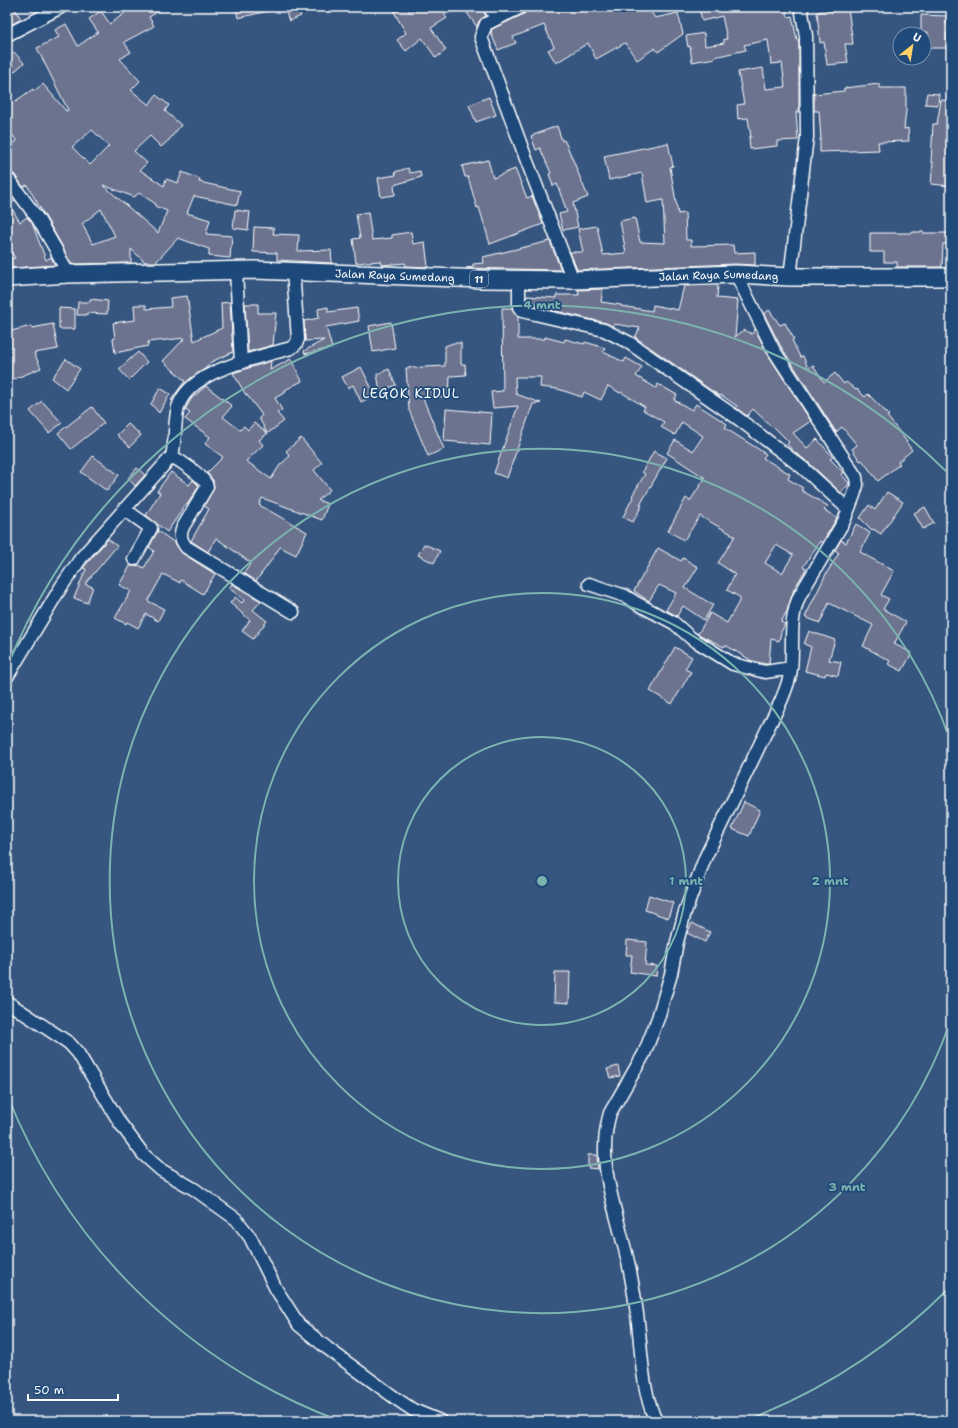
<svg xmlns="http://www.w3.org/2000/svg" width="958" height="1428" font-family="'Shantell Sans',sans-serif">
	<rect width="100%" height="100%" fill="#365680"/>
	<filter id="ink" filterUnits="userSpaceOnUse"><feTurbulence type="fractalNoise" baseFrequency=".025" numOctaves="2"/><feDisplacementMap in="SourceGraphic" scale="8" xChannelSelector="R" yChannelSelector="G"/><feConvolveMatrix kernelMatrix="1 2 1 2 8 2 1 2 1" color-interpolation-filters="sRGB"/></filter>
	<g filter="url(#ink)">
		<!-- building -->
		<path fill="#6c738e" stroke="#fff" fill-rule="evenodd" d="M 7,7 L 14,7 L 21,19 L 11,25 L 7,18 Z
			M 121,7 L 166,7 L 149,17 L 154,26 L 124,42 L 131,52 L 120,59 L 140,81 L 131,90 L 149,105 L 156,95 L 169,105 L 165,111 L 181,125 L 169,140 L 161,147 L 150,136 L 134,151 L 147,163 L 140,170 L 164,186 L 166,179 L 178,183 L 182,172 L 200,179 L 199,182 L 240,191 L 237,205 L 194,196 L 187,213 L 210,220 L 206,234 L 232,236 L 230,258 L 209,256 L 209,249 L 178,238 L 156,262 L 145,262 L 131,249 L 131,263 L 71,264 L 61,244 L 27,185 L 23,187 L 15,175 L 12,173 L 7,173 L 7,148 L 17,141 L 7,128 L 7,107 L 33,89 L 34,91 L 43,84 L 66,111 L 68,110 L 37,48 L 59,37 L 55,30 L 66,24 L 78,46 L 98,32 L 89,19 L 101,11 L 110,24 L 125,13 ZM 92,130 L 109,146 L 90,165 L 72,147 ZM 103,185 L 134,197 L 139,193 L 156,204 L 155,206 L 167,211 L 158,233 ZM 101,209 L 115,236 L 93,244 L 82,224 Z
			M 236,7 L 267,7 L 268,11 L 238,18 Z
			M 284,7 L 297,7 L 301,16 L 289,21 Z
			M 403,7 L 407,7 L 410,12 L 417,7 L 461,7 L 444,15 L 447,18 L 431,28 L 446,50 L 436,58 L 422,38 L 406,51 L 397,40 L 406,33 L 394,12 Z
			M 463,7 L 482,7 L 486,16 L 479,21 L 477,27 Z
			M 532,7 L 648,7 L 655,18 L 678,13 L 683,34 L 658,52 L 655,48 L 637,60 L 625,43 L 596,59 L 588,43 L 556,63 L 548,50 L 554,47 L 544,25 L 513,37 L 516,43 L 498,50 L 491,33 L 492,29 L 524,14 L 528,9 Z
			M 699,7 L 785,7 L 788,17 L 792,16 L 797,40 L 799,40 L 799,112 L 796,112 L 798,140 L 777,141 L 777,146 L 750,149 L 749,137 L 751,137 L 748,118 L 738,119 L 737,105 L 744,104 L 738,72 L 763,68 L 766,89 L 785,87 L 782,63 L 771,64 L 768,40 L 744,45 L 746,50 L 714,57 L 715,58 L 692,62 L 690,46 L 688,47 L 686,36 L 704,33 L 705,46 L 724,43 L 724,39 L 727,39 L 722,16 L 702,21 Z
			M 848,8 L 853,44 L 845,44 L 848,63 L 827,65 L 824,42 L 820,43 L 817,12 Z
			M 921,15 L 947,16 L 946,24 L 951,24 L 951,33 L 946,33 L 947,48 L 929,48 L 928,32 L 921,32 Z
			M 14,52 L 24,63 L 7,78 L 7,58 Z
			M 879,84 L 879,88 L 906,88 L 906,110 L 904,129 L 908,128 L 909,141 L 878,142 L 879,150 L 820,152 L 820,139 L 821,139 L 819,111 L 814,111 L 814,94 L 844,91 L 844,88 Z
			M 927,93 L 939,94 L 938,105 L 925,104 Z
			M 489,97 L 496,115 L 476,122 L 469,105 Z
			M 941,100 L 951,101 L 951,186 L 931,184 L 933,162 L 931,162 L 933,124 L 937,124 Z
			M 557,126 L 562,141 L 564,140 L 568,148 L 575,165 L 588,197 L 573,203 L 578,227 L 563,230 L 559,214 L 567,212 L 557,184 L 553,186 L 549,174 L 551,173 L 540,148 L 536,150 L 531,136 Z
			M 668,143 L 673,166 L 670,167 L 678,214 L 685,213 L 686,240 L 691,240 L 691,246 L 733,245 L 734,253 L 755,252 L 755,265 L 736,264 L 577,270 L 570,252 L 583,252 L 578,229 L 597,226 L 603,255 L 626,253 L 620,221 L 635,218 L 640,242 L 665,243 L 663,200 L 647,203 L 642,173 L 609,180 L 604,156 Z
			M 488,160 L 493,178 L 515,169 L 527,198 L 532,196 L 543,224 L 490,244 L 479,207 L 477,208 L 468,177 L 465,177 L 462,166 Z
			M 408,168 L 410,173 L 420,171 L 421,177 L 394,185 L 395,195 L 381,197 L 378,178 L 396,175 L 395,172 Z
			M 7,190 L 15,201 L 9,204 L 20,222 L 27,217 L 32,223 L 46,260 L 51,257 L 55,265 L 13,268 L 9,259 L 15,258 L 7,245 Z
			M 235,210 L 250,212 L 248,230 L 233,228 Z
			M 368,212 L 372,240 L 392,238 L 392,235 L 411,232 L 413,244 L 425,242 L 428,267 L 406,266 L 405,263 L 382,265 L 381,261 L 356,263 L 353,239 L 360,238 L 356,214 Z
			M 254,227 L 274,228 L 273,234 L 299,235 L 298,251 L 331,250 L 332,263 L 277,260 L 277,253 L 253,252 Z
			M 913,232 L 923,232 L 923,233 L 950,233 L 950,244 L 943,244 L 942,267 L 897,267 L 897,262 L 884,262 L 884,252 L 870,252 L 870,233 L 913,233 Z
			M 550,241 L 561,270 L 466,268 L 473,267 L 473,264 L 484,263 L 483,257 Z
			M 718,285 L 717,298 L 738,300 L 735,337 L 744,330 L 752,334 L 755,329 L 767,353 L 811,421 L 793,433 L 807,448 L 817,439 L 833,457 L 830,459 L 843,472 L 841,474 L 849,483 L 849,484 L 841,493 L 808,462 L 794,452 L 787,444 L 789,442 L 774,427 L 773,428 L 753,409 L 747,416 L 736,408 L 737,406 L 721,395 L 720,396 L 712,391 L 635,337 L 640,328 L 614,324 L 614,327 L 606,323 L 527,304 L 527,296 L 556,298 L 556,295 L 579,295 L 578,290 L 603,289 L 601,302 L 621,305 L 621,306 L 652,311 L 653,305 L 678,310 L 684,286 Z
			M 187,296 L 194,341 L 222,328 L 221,303 L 230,302 L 233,352 L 211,362 L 205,369 L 191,378 L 180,389 L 173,401 L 171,400 L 185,381 L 163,361 L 185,338 L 148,342 L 148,346 L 115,353 L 113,339 L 115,338 L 113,323 L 135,320 L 134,305 L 146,305 L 146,309 L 171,307 L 170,298 Z
			M 90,299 L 108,301 L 107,314 L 87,313 L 87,315 L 77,315 L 78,302 L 90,302 Z
			M 245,304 L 258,304 L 258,313 L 276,313 L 273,345 L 248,352 Z
			M 328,307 L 328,312 L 357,308 L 359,321 L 326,327 L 332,348 L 305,354 L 304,351 L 324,340 L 305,341 L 304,321 L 319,318 L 318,309 Z
			M 59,308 L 75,309 L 75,329 L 59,329 Z
			M 502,308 L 512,308 L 518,317 L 518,339 L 545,339 L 545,337 L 564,342 L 565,339 L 584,344 L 585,342 L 605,348 L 603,352 L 624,362 L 626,358 L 642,367 L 636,376 L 656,388 L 658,384 L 677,395 L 674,400 L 692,410 L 696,404 L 727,424 L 725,428 L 766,454 L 763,458 L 790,474 L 788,479 L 803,488 L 801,490 L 828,506 L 824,510 L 837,518 L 822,543 L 820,541 L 803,567 L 806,569 L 794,589 L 787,611 L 781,622 L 785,624 L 781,632 L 779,641 L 771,639 L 769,664 L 765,664 L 749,660 L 749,659 L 725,645 L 724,647 L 698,634 L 710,613 L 727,623 L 741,598 L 727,590 L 735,574 L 718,563 L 735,536 L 700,516 L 684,540 L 668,531 L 686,498 L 690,501 L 705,478 L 667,453 L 675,440 L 693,451 L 703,436 L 682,422 L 675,435 L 661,427 L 664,422 L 643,410 L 645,407 L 621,392 L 620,393 L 608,386 L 601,400 L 584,392 L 582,397 L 558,389 L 540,387 L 541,377 L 515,377 L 516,394 L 541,403 L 533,404 L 507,478 L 494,473 L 518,406 L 493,408 L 491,392 L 503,391 ZM 776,545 L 793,555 L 782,573 L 765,563 Z
			M 769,310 L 780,325 L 785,323 L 794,339 L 792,340 L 800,357 L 803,356 L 808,368 L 813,365 L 824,382 L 835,373 L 844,384 L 846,382 L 856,390 L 857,389 L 865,397 L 868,394 L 889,415 L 887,416 L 907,442 L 906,442 L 912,450 L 898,462 L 900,464 L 878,481 L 862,460 L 860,461 L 852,449 L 857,445 L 842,427 L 836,432 L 780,345 L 764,314 Z
			M 391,322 L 395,348 L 373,352 L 369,326 Z
			M 53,324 L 58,349 L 34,353 L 41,368 L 7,382 L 7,332 L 31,326 L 32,328 Z
			M 453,343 L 461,343 L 461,364 L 465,364 L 466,375 L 450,376 L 449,397 L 422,396 L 444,449 L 428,456 L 409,410 L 406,368 L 445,366 L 445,346 Z
			M 138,352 L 147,362 L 129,380 L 119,369 Z
			M 66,359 L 80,369 L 66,389 L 52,378 Z
			M 291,359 L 302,381 L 285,390 L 286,392 L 275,398 L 282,410 L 277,413 L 284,421 L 259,440 L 263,445 L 246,461 L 271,479 L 280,465 L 290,456 L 286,451 L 301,438 L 322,463 L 314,470 L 330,490 L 318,500 L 328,504 L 322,520 L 262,498 L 259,505 L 307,532 L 296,555 L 280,547 L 270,562 L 256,581 L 244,573 L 251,563 L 216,538 L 208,552 L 191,541 L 209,509 L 204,506 L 214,487 L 213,480 L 207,473 L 223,457 L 205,444 L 210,437 L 185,419 L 190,413 L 185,410 L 191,399 L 206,386 L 232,406 L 223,417 L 240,430 L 244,426 L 248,430 L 254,423 L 267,433 L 259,418 L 262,415 L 247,395 L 246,395 L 233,373 L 271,361 L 270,370 Z
			M 361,367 L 375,395 L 361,402 L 353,385 L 348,388 L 342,377 Z
			M 389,369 L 396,385 L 380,391 L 377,374 Z
			M 160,388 L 170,394 L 159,413 L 151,404 Z
			M 42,401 L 62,423 L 49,433 L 30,411 Z
			M 92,407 L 104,423 L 71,449 L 58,433 Z
			M 446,409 L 492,413 L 490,445 L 444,441 Z
			M 128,424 L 141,435 L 130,447 L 117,435 Z
			M 654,451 L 667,458 L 640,505 L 642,505 L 633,522 L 623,517 L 633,497 L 632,496 L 645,474 L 642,472 Z
			M 93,456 L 119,475 L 107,491 L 81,472 Z
			M 137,468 L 145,475 L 135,486 L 128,478 Z
			M 171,472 L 189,485 L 193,480 L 199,486 L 187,505 L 186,504 L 167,532 L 146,515 L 160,493 L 157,491 Z
			M 887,492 L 903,502 L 881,534 L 873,529 L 872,530 L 860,518 L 869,505 L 875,510 Z
			M 925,507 L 934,523 L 923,529 L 914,513 Z
			M 856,524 L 870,533 L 860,552 L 894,571 L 881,595 L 889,599 L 883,609 L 906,622 L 894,644 L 912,653 L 902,671 L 888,664 L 890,661 L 863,646 L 873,625 L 829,603 L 820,623 L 805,617 L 826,574 L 839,553 L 835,550 L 841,540 L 846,543 Z
			M 158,531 L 175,543 L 182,553 L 215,574 L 203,594 L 181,580 L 180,583 L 163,574 L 148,601 L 164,609 L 158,621 L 146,614 L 138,628 L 127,622 L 126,624 L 115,618 L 131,591 L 119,585 L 130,566 L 135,566 L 139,565 L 144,568 L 154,551 L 149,547 Z
			M 108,539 L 117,546 L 85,584 L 93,587 L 87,603 L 74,598 L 86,569 L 83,568 Z
			M 424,544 L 440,551 L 434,563 L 418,555 Z
			M 658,548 L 681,561 L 683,558 L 698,567 L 685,588 L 713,605 L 704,620 L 683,606 L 677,616 L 666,610 L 676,593 L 659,585 L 649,601 L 634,591 Z
			M 232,584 L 261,601 L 253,610 L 267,621 L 253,639 L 242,631 L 250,620 L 230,603 L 235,597 L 242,603 L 244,600 L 229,588 Z
			M 809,631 L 835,640 L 829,660 L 841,662 L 838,676 L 826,673 L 825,676 L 805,671 L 811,647 L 804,644 Z
			M 675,647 L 692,657 L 685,669 L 691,672 L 672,704 L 650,691 Z
			M 744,802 L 760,810 L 749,836 L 732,829 Z
			M 649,895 L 673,903 L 668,918 L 645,910 Z
			M 692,923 L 710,932 L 705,942 L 687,933 Z
			M 627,940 L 647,942 L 645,965 L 657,966 L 656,976 L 630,972 L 632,955 L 626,955 Z
			M 555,972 L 570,972 L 569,1003 L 554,1002 Z
			M 618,1066 L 620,1076 L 610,1078 L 607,1069 Z
			M 588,1155 L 597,1155 L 598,1169 L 588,1168 Z"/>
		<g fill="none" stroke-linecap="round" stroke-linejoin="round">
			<defs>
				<path id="minor" d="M 489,7 L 497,18
					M 521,7 L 486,24 L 481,37 L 528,164 L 573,280
					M 7,35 L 61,7
					M 9,180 L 38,219 L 55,248 L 68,274
					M 236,271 L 241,363
					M 790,277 L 807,137 L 806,36 L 801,7
					M 519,280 L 519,307 L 522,311 L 604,330 L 628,342 L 736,417 L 803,468 L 848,509
					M 172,456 C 181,462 206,477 207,487 L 183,527 C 179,536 181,540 186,547 L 293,612
					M 124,509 L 151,528 L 134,559
					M 589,584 L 625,596 L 638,604 L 674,623 L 691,638 L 733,664 L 765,672 L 791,668
					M 7,677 L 61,587 L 81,558 L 172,456 C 176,440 174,423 178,407 C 190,369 258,358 291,348 L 296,344 L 298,339 L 293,271
					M 7,1002 L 69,1043 L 78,1053 L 120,1123 L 143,1154 L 161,1170 L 194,1189 L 236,1219 L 250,1237 L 276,1289 L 299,1325 L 327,1348 L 398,1400 L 413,1410 L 440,1421
					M 656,1421 C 640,1388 642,1344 636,1307 C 633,1286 629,1263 623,1242 C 617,1217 609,1193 606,1168 C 604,1150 605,1130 610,1113 L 644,1054 L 658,1018 L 671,974 L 677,942 L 685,912 L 705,858 L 781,701 C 785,691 790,680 791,669 C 794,642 788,621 800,595 L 844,521 L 854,495 L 857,485 L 856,477 L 852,471 L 773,349 L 736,274"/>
				<g id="highway">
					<path id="s1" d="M 7,278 L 68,274 L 255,270 L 482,279 L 573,280 L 736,274 L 790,277 L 951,277"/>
				</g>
			</defs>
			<!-- minor casing -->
			<use href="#minor" stroke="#fff" stroke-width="15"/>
			<!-- highway casing -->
			<use href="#highway" stroke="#fff" stroke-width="20"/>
			<!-- minor -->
			<use href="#minor" stroke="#1f4a7a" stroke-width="12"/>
			<!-- highway -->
			<use href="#highway" stroke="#1f4a7a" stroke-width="17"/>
		</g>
	</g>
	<!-- distance rings -->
	<g fill="none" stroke="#7bb4af" stroke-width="2">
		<circle cx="542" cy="881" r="144"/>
		<circle cx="542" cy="881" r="288"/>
		<path d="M950 1022A432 432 0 1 1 950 740"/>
		<path d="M949 1288A576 576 0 0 1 744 1421M340 1421A576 576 0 0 1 8 1097M8 665A576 576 0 0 1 949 474"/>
	</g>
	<g text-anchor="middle" stroke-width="3.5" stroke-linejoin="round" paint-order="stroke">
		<!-- shield labels -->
		<rect fill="#1f4a7a" stroke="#bcc9d7" stroke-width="1" x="470" y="271" width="18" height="16" rx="3"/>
		<g font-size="10" font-weight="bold" fill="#fff">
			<text x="479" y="283">11</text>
		</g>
		<!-- street labels -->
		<g font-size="11" fill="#fff" stroke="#1f4a7a">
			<text dy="4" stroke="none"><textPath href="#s1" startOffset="388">Jalan Raya Sumedang</textPath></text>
			<text dy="4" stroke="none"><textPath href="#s1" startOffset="712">Jalan Raya Sumedang</textPath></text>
		</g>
		<!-- quarter labels -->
		<g font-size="13" letter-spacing="1" fill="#fff" stroke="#1f4a7a">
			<text x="411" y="398">LEGOK KIDUL</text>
		</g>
	</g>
	<circle cx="542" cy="881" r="6" fill="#7bb4af" stroke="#1f4a7a" stroke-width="2"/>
	<g font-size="12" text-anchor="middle" font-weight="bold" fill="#7bb4af" stroke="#1f4a7a" stroke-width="3.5" stroke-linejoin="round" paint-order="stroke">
		<text x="542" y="309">4 mnt</text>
		<text x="686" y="885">1 mnt</text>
		<text x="830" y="885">2 mnt</text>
		<text x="847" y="1191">3 mnt</text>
	</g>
	<!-- margin -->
	<rect width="958" height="1428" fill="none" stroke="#1f4a7a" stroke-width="24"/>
	<rect x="12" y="12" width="934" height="1404" fill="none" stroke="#fff" stroke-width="1.5" filter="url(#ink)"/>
	<!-- north arrow -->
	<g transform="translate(912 46) rotate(30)"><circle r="19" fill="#1f4a7a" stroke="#7992af"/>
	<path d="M0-3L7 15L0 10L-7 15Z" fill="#ffd166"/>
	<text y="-6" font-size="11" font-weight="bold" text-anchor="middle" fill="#ffffff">U</text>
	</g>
	<!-- scale -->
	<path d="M28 1394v6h90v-6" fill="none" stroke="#ffffff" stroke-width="2"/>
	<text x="34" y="1394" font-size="12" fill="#ffffff" stroke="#1f4a7a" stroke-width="3" paint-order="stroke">50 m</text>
</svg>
